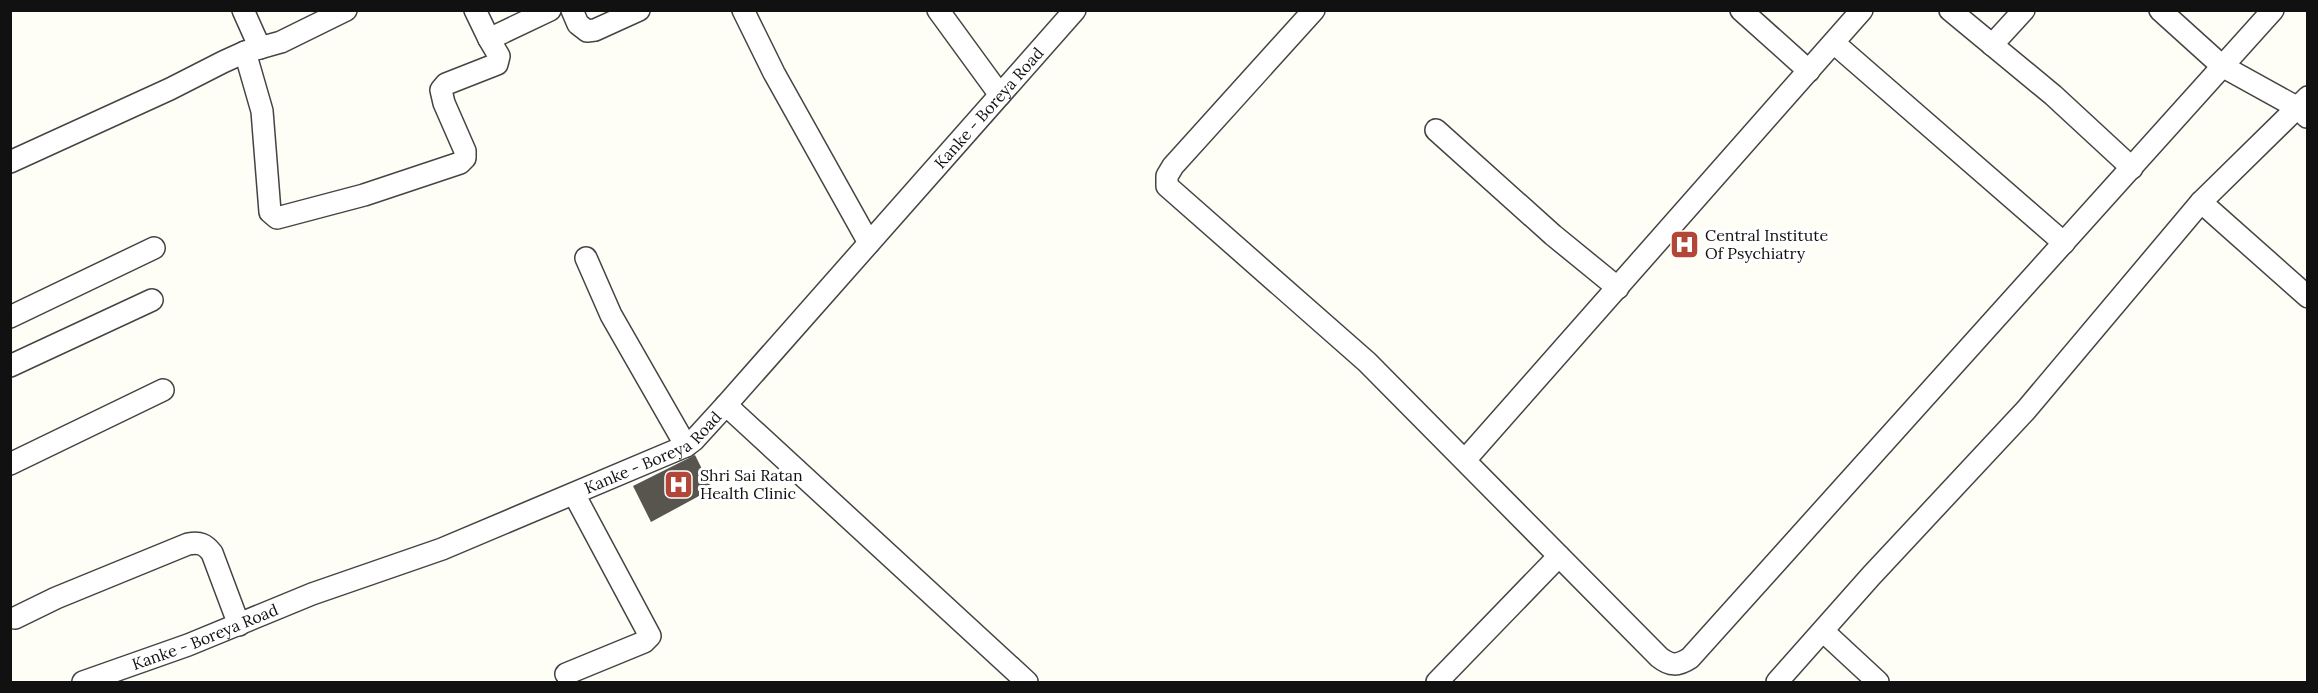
<svg xmlns="http://www.w3.org/2000/svg" width="2318" height="693" font-family="Lora,serif">
	<rect width="100%" height="100%" fill="#fefef6"/>
	<!-- building -->
	<path fill="#58544e" d="M 695,455 L 712,489 L 651,522 L 633,486 Z"/>
	<g fill="none" stroke-linecap="round" stroke-linejoin="round">
		<defs>
			<g id="minor">
				<path d="M 243,10 L 260,48"/>
				<path d="M 475,10 L 489,39 L 550,10"/>
				<path d="M 572,10 L 578,24 L 587,31 L 595,30 L 639,10"/>
				<path d="M 743,10 L 774,73 L 869,243"/>
				<path d="M 938,10 L 1000,95"/>
				<path d="M 1314,10 L 1173,166 L 1167,176 L 1167,186 L 1367,362 L 1659,657 C 1670,666 1678,666 1690,658 L 2273,10"/>
				<path d="M 1741,10 L 1809,71"/>
				<path d="M 1950,10 L 2053,95 L 2132,168"/>
				<path d="M 2160,10 L 2222,66 L 2298,108 L 2307,117"/>
				<path d="M 1834,43 L 2064,243"/>
				<path d="M 1992,45 L 2024,10"/>
				<path d="M 245,52 L 262,111 L 270,212 L 277,218 L 364,195 L 460,163 L 465,158 L 465,151 L 444,103 L 441,90 L 446,84 L 497,64 L 499,56 L 489,39"/>
				<path d="M 1436,130 L 1553,235 L 1618,288"/>
				<path d="M 10,162 L 170,89 L 223,62 L 245,52 L 281,42 L 346,10"/>
				<path d="M 2201,202 L 2308,297"/>
				<path d="M 586,258 L 611,315 L 686,446"/>
				<path d="M 10,317 L 154,248"/>
				<path d="M 10,366 L 152,300"/>
				<path d="M 726,405 L 1027,682"/>
				<path d="M 1465,460 L 1862,10"/>
				<path d="M 10,464 L 163,390"/>
				<path d="M 15,618 L 56,598 L 188,544 C 200,542 205,544 212,553 L 239,625"/>
				<path d="M 1823,631 L 1878,682"/>
				<path d="M 566,674 L 644,642 L 650,636 L 574,494"/>
				<path id="s1" d="M 83,682 L 188,645 L 312,594 L 442,549 L 686,446 L 694,440 L 726,405 L 1075,10"/>
				<path d="M 1437,682 L 1559,556"/>
				<path d="M 1777,682 L 1871,576 L 2026,410 L 2201,202 L 2308,97"/>
			</g>
		</defs>
		<!-- minor casing -->
		<use href="#minor" stroke="#444" stroke-width="24"/>
		<!-- minor -->
		<use href="#minor" stroke="#fff" stroke-width="21"/>
	</g>
	<!-- icons -->
	<defs>
		<symbol id="hospital-square" viewBox="-11 -11 22 22"><rect x="-9" y="-9" width="18" height="18" rx="4" fill="#b34737" stroke="#fff"/><path d="M-5-5h3v3.5h4V-5h3V5h-3V1.5h-4V5h-3Z" fill="#fff"/></symbol>
	</defs>
	<g fill-rule="evenodd">
		<use href="#hospital-square" x="1668" y="228" width="33" height="33"/>
		<use href="#hospital-square" x="662" y="468" width="33" height="33"/>
	</g>
	<g text-anchor="middle" stroke-width="6" stroke-linejoin="round" paint-order="stroke">
		<!-- street labels -->
		<g font-size="16" fill="#111" stroke="#fff">
			<text dy="6" stroke="none"><textPath href="#s1" startOffset="1102">Kanke - Boreya Road</textPath></text>
			<text dy="6" stroke="none"><textPath href="#s1" startOffset="616">Kanke - Boreya Road</textPath></text>
			<text dy="6" stroke="none"><textPath href="#s1" startOffset="130">Kanke - Boreya Road</textPath></text>
		</g>
		<!-- poi labels -->
		<g font-size="16" fill="#111" stroke="#fff" text-anchor="start">
			<text x="1705" y="241">Central Institute<tspan x="1705" dy="18">Of Psychiatry</tspan></text>
			<text x="700" y="481">Shri Sai Ratan<tspan x="700" dy="18">Health Clinic</tspan></text>
		</g>
	</g>
	<!-- border -->
	<rect width="2318" height="693" fill="none" stroke="#111111" stroke-width="24"/>
</svg>
